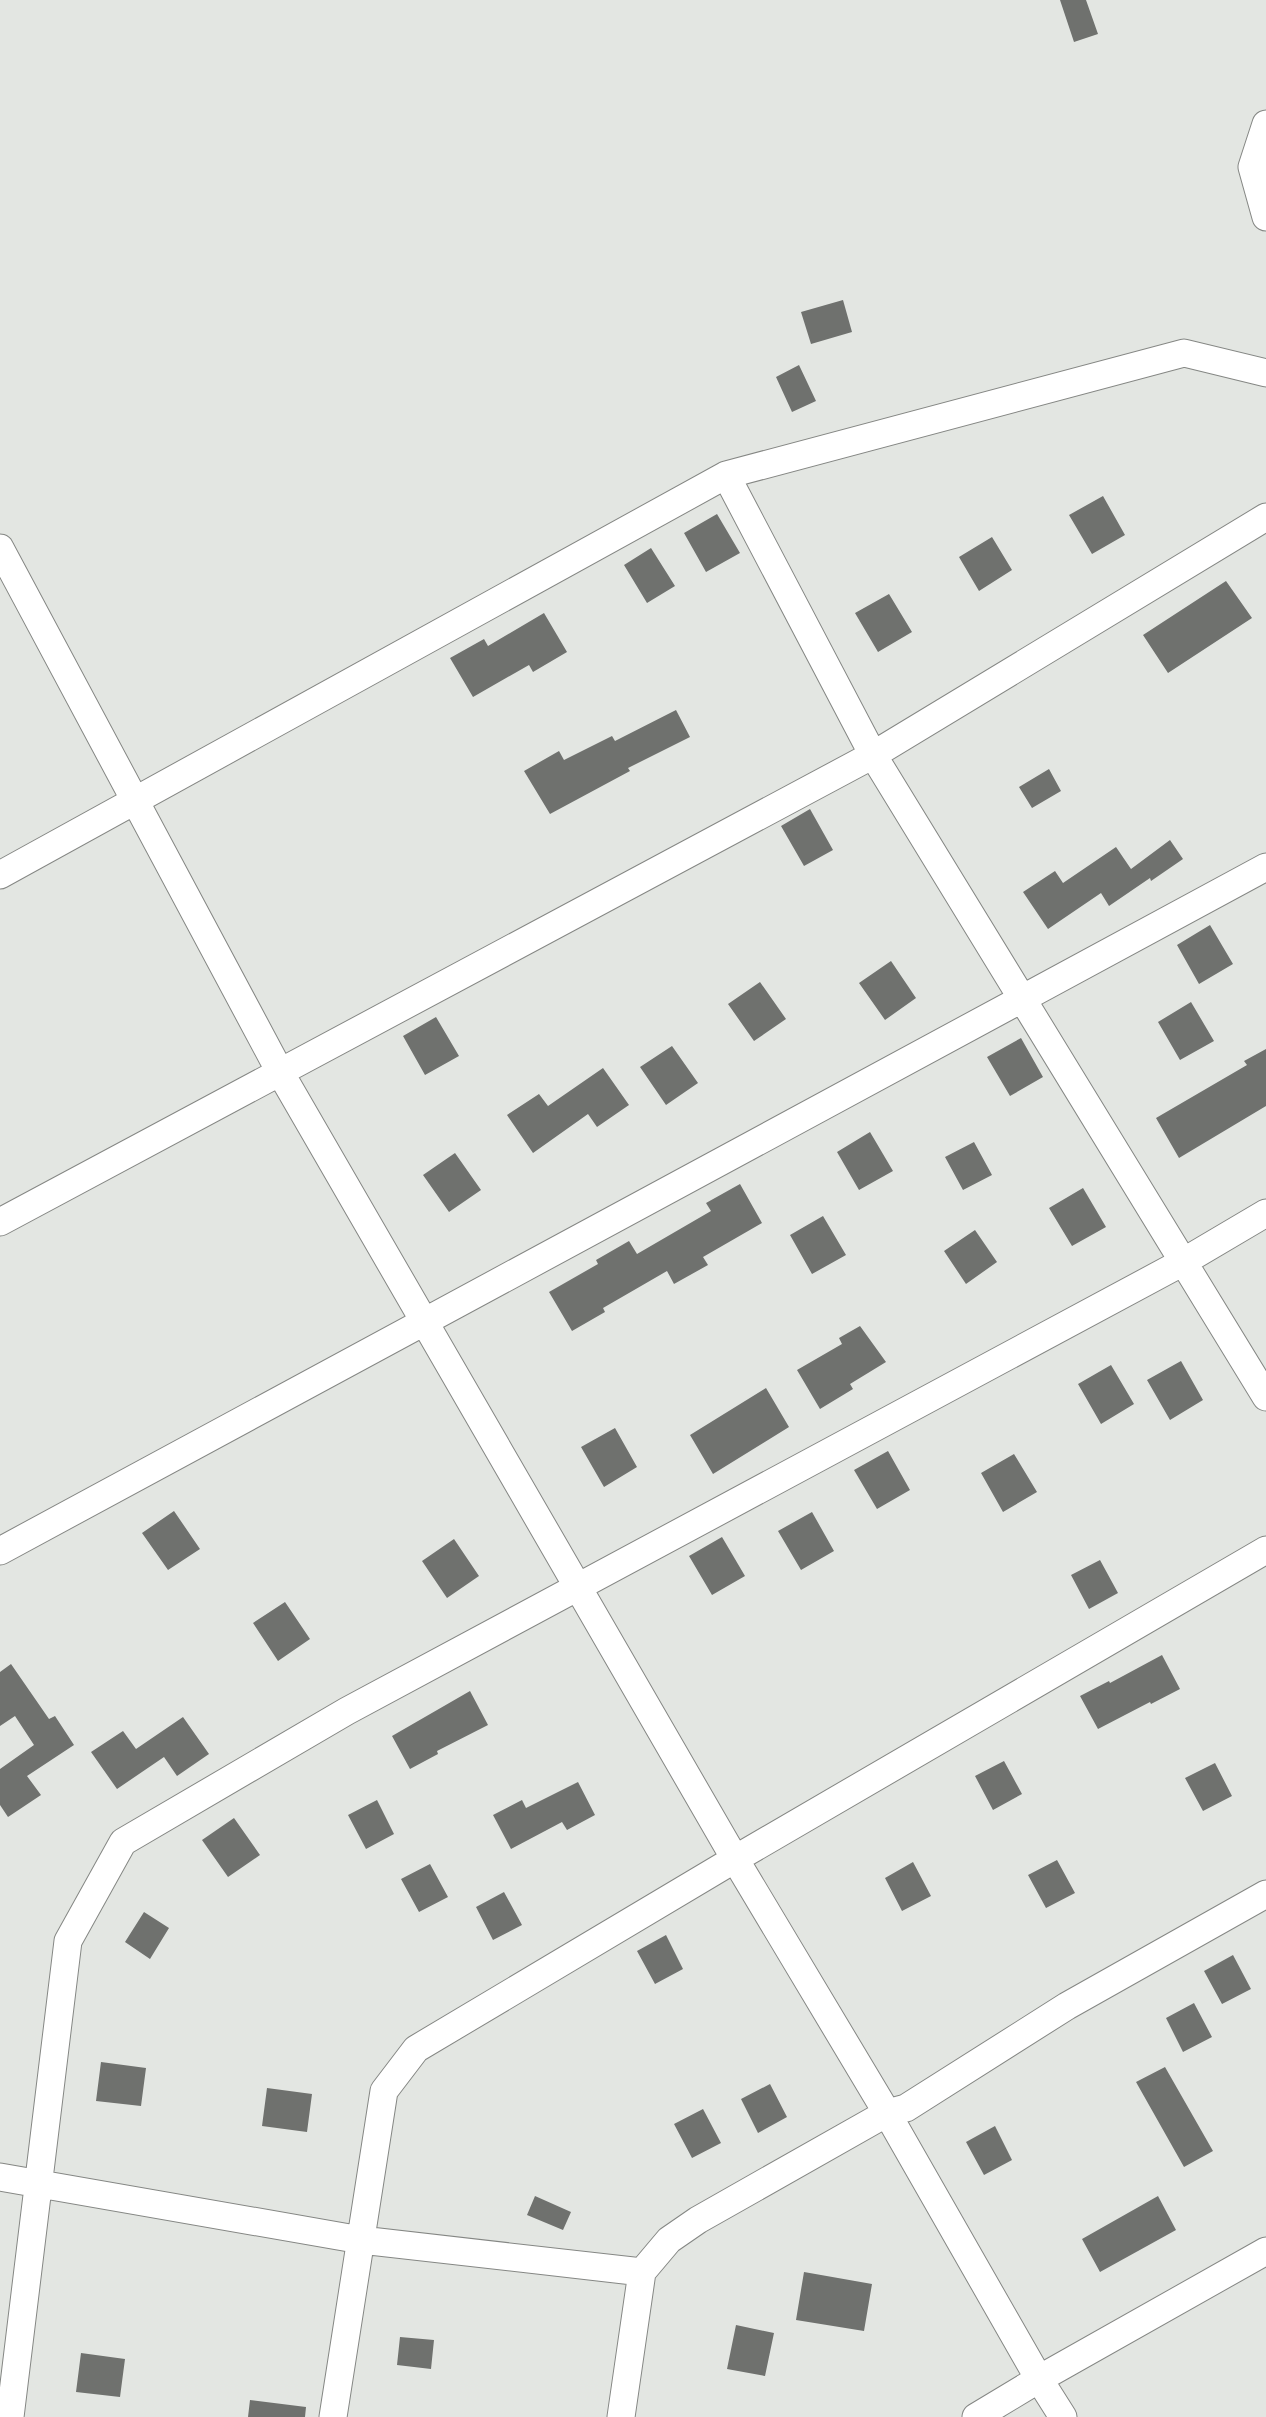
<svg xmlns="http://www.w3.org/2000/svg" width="1266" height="2417" font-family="Literata,serif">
	<rect width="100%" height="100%" fill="#e3e6e2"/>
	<!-- building -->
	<path fill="#6f716e" d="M 1060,0 L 1086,0 L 1098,34 L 1074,42 Z
		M 843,300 L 852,332 L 811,344 L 801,312 Z
		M 799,365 L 816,401 L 792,412 L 776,377 Z
		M 1103,496 L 1125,535 L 1092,554 L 1069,515 Z
		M 717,514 L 740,553 L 706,572 L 684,533 Z
		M 992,537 L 1012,570 L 979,591 L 959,557 Z
		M 651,548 L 675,586 L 647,603 L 624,565 Z
		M 1226,581 L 1252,618 L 1168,673 L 1143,635 Z
		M 889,594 L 912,632 L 878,652 L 855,613 Z
		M 544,613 L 567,652 L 533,672 L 529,665 L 473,697 L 450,658 L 484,639 L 488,646 Z
		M 676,710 L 690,737 L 628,768 L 630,771 L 550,814 L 524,771 L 559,751 L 564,760 L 612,736 L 615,741 Z
		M 1049,769 L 1061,791 L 1032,808 L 1019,787 Z
		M 810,809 L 833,850 L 804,866 L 781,826 Z
		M 1170,840 L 1183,859 L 1151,881 L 1150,878 L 1109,906 L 1101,893 L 1048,929 L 1023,892 L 1055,871 L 1063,883 L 1116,847 L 1131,869 Z
		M 1210,925 L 1233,964 L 1199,984 L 1177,945 Z
		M 891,961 L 916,998 L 885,1020 L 859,983 Z
		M 760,982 L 786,1019 L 754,1041 L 728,1004 Z
		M 1191,1002 L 1214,1041 L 1180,1060 L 1158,1022 Z
		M 436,1017 L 459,1056 L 425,1075 L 403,1036 Z
		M 1021,1038 L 1043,1077 L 1010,1096 L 987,1057 Z
		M 672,1046 L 698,1083 L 666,1105 L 640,1067 Z
		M 1266,1049 L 1266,1106 L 1179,1158 L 1156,1118 L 1247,1065 L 1244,1061 Z
		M 603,1068 L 629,1105 L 597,1127 L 588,1114 L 533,1153 L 507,1115 L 539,1094 L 548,1106 Z
		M 870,1132 L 893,1171 L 859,1190 L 837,1152 Z
		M 974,1142 L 992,1175 L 963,1190 L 945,1157 Z
		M 455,1153 L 481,1190 L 449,1212 L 423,1175 Z
		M 740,1184 L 762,1223 L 703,1257 L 708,1265 L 674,1284 L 667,1271 L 603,1308 L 605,1312 L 572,1331 L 549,1292 L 598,1264 L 596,1260 L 629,1241 L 637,1254 L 711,1211 L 706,1203 Z
		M 1083,1188 L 1106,1227 L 1072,1246 L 1049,1208 Z
		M 823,1216 L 846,1255 L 812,1274 L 790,1235 Z
		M 975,1230 L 997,1262 L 966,1284 L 944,1251 Z
		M 860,1326 L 886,1362 L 850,1384 L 853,1389 L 820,1409 L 797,1370 L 842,1344 L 839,1338 Z
		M 1181,1361 L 1203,1400 L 1170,1420 L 1147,1380 Z
		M 1111,1365 L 1134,1404 L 1101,1424 L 1078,1384 Z
		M 766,1388 L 789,1427 L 713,1474 L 690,1435 Z
		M 615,1428 L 637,1467 L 604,1487 L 581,1447 Z
		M 888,1451 L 910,1490 L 877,1509 L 854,1470 Z
		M 1014,1454 L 1037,1492 L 1003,1512 L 981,1473 Z
		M 174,1511 L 200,1549 L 168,1570 L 142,1533 Z
		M 812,1512 L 834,1551 L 801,1570 L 778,1531 Z
		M 722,1537 L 745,1576 L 712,1595 L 689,1556 Z
		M 454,1539 L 479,1576 L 447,1598 L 422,1561 Z
		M 1100,1560 L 1118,1593 L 1089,1609 L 1071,1575 Z
		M 285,1602 L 310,1639 L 278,1661 L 253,1623 Z
		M 1162,1655 L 1180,1689 L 1151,1704 L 1150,1702 L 1098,1729 L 1080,1696 L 1109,1681 L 1110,1683 Z
		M 11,1664 L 49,1719 L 55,1716 L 74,1745 L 27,1776 L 41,1795 L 8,1817 L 0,1805 L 0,1769 L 34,1745 L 15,1716 L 0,1726 L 0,1672 Z
		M 470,1691 L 488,1725 L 437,1751 L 438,1754 L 410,1769 L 392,1736 Z
		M 183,1717 L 209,1754 L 177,1776 L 164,1757 L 117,1789 L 91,1752 L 123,1731 L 136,1749 Z
		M 1004,1761 L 1022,1794 L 993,1810 L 975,1776 Z
		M 1215,1763 L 1232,1796 L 1203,1811 L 1185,1778 Z
		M 578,1782 L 595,1815 L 567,1830 L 562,1822 L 511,1849 L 493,1815 L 522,1800 L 526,1808 Z
		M 377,1800 L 394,1834 L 366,1849 L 348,1815 Z
		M 234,1818 L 260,1855 L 228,1877 L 202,1840 Z
		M 1057,1860 L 1075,1893 L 1046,1908 L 1028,1875 Z
		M 913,1862 L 931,1896 L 902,1911 L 885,1878 Z
		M 430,1864 L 448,1897 L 419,1912 L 401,1879 Z
		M 504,1892 L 522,1925 L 493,1940 L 476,1907 Z
		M 144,1912 L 169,1928 L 150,1959 L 125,1942 Z
		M 666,1935 L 683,1969 L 655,1984 L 637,1951 Z
		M 1233,1955 L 1251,1989 L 1222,2004 L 1204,1971 Z
		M 1194,2003 L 1212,2037 L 1183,2052 L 1166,2018 Z
		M 101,2062 L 146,2068 L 141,2106 L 96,2101 Z
		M 1165,2067 L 1213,2151 L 1184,2167 L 1136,2082 Z
		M 770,2084 L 787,2117 L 758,2133 L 741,2099 Z
		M 267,2088 L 312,2094 L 307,2132 L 262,2126 Z
		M 703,2109 L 721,2143 L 692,2158 L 674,2124 Z
		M 995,2126 L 1012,2160 L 984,2175 L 966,2142 Z
		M 535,2196 L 571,2212 L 563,2230 L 527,2215 Z
		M 1158,2196 L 1176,2230 L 1100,2272 L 1082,2239 Z
		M 804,2272 L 872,2284 L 864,2331 L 796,2320 Z
		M 736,2325 L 774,2333 L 765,2376 L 727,2369 Z
		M 400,2337 L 434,2340 L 431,2369 L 397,2365 Z
		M 81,2353 L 125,2359 L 120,2397 L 76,2392 Z
		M 250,2400 L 306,2407 L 305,2417 L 248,2417 Z"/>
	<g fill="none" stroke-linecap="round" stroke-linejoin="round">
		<defs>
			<path id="minor" d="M 1266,124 L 1252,167 L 1266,217
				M 726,475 L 873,755 L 1266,1397
				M 0,548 L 280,1072 L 735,1859 L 887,2113 L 1039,2379 L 976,2417
				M 0,875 L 726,475 L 1184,353 L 1266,373
				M 0,1222 L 873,755 L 1266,517
				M 0,1551 L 1266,867
				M 0,2177 L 361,2240 L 642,2272
				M 10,2417 L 68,1941 L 123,1842 L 347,1711 L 1183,1262 L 1266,1213
				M 333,2417 L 384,2091 L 416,2049 L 735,1859 L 1266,1550
				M 621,2417 L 642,2272 L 669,2240 L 698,2220 L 887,2113 L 906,2108 L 1067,2006 L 1266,1894
				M 1063,2417 L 1039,2379 L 1266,2251"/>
		</defs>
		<!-- minor casing -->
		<use href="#minor" stroke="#858784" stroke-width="29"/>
		<!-- minor -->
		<use href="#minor" stroke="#fff" stroke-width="27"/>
	</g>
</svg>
